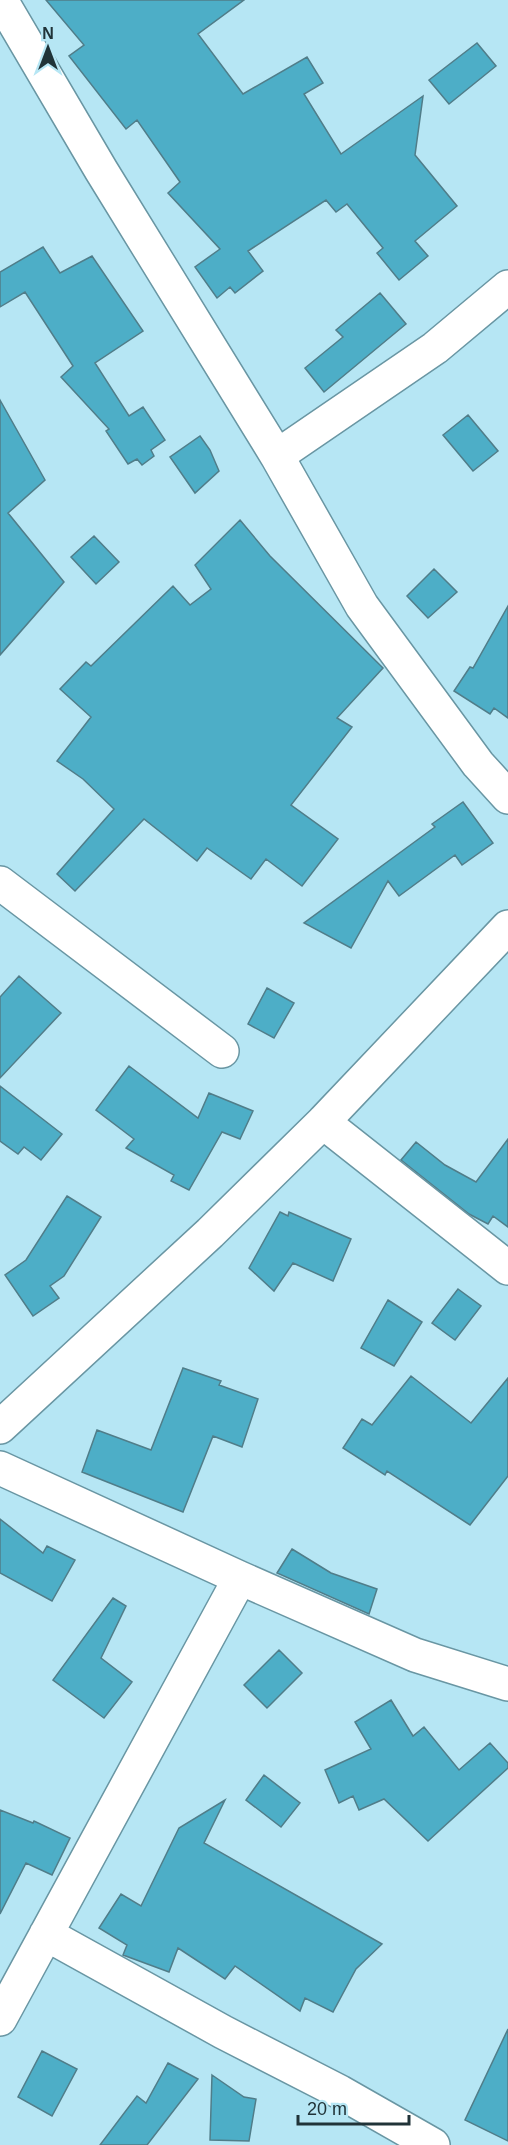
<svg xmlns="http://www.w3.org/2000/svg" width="508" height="2145" font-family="Arial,sans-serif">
	<rect width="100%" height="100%" fill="#b6e6f4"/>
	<!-- building -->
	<path fill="#4daec7" stroke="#507d89" stroke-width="1.5" d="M 46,0 L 244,0 L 198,34 L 243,94 L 307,57 L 323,83 L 304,94 L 341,154 L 423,96 L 415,155 L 457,206 L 415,241 L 428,256 L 399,280 L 377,253 L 383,248 L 347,204 L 336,212 L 326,200 L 248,251 L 263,271 L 235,293 L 230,287 L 217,298 L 195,267 L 220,249 L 168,193 L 180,182 L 137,120 L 126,129 L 69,56 L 84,45 Z
		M 477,43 L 496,66 L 449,104 L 429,80 Z
		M 43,247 L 60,273 L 92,256 L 143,331 L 95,363 L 129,416 L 143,407 L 165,440 L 151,450 L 154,456 L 142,465 L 137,459 L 128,464 L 106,431 L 109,429 L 61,377 L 73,366 L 25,292 L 0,307 L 0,272 Z
		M 380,293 L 406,324 L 324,392 L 305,368 L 343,337 L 336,330 Z
		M 0,400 L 45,480 L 8,513 L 64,582 L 0,655 Z
		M 468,415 L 498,451 L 473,471 L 443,435 Z
		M 200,436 L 210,450 L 219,471 L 195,493 L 170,457 Z
		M 240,520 L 270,556 L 383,668 L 337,718 L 352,727 L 291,805 L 338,839 L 302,886 L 266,859 L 251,879 L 207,848 L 197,861 L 144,819 L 75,891 L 57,874 L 114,809 L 83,779 L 57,761 L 91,717 L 60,689 L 86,662 L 91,666 L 173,586 L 190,605 L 211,589 L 195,565 Z
		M 94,536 L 119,562 L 96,584 L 71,557 Z
		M 434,569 L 457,592 L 428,618 L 407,596 Z
		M 508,606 L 508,718 L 494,708 L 490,714 L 454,691 L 470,667 L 473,668 Z
		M 463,802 L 493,843 L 462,865 L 455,855 L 399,896 L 388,881 L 351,948 L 304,923 L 435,827 L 432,824 Z
		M 19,976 L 61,1013 L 0,1078 L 0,997 Z
		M 267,988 L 294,1003 L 274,1038 L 248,1024 Z
		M 129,1066 L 198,1118 L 209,1093 L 253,1111 L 240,1139 L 222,1132 L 189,1190 L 171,1181 L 174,1175 L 126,1148 L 134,1139 L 96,1110 Z
		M 0,1086 L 62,1134 L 41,1160 L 24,1147 L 18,1154 L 0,1141 Z
		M 508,1139 L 508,1227 L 493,1216 L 488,1224 L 469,1214 L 401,1160 L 416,1142 L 445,1165 L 476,1182 Z
		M 67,1196 L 101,1217 L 64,1276 L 50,1286 L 59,1298 L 33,1316 L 5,1275 L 26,1260 Z
		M 280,1212 L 288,1216 L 289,1212 L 351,1239 L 333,1281 L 293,1263 L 274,1291 L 249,1268 Z
		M 458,1289 L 481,1306 L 455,1340 L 432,1323 Z
		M 388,1300 L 422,1322 L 394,1366 L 361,1348 Z
		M 183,1368 L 221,1381 L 219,1385 L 258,1399 L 242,1447 L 213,1436 L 183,1512 L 82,1472 L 97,1430 L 151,1450 Z
		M 411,1376 L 471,1423 L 508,1378 L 508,1476 L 470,1525 L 387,1471 L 385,1475 L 343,1448 L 362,1419 L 372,1425 Z
		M 0,1519 L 43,1553 L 47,1546 L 75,1560 L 52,1601 L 0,1573 Z
		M 292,1549 L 331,1573 L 377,1589 L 369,1614 L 277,1573 Z
		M 113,1598 L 126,1606 L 101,1658 L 132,1682 L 104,1718 L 53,1680 Z
		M 279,1650 L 302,1673 L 267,1708 L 244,1685 Z
		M 391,1700 L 413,1736 L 424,1727 L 459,1770 L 490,1743 L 508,1763 L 508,1768 L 428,1841 L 384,1799 L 359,1810 L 353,1796 L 339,1803 L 325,1770 L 371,1749 L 355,1722 Z
		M 264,1775 L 300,1803 L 281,1827 L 246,1800 Z
		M 225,1800 L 204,1843 L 382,1944 L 356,1969 L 333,2012 L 305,1998 L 300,2011 L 235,1966 L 225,1979 L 178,1948 L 169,1972 L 123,1955 L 127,1945 L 99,1928 L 121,1894 L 141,1906 L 179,1828 Z
		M 0,1810 L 33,1823 L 34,1821 L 70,1838 L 52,1875 L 26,1863 L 0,1914 Z
		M 508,2029 L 508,2141 L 465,2120 Z
		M 42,2051 L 77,2069 L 52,2116 L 18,2097 Z
		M 168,2063 L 198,2079 L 147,2145 L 100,2145 L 137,2096 L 146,2103 Z
		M 212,2075 L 244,2097 L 256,2099 L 249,2141 L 210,2140 Z"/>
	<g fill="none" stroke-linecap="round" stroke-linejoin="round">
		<defs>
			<path id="minor" d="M 1,0 L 101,170 L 277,456 L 362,606 L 478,764 L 508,797
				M 277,456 L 435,348 L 508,287
				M 0,883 L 222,1051
				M 323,1122 L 508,1268
				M 0,1427 L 210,1233 L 323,1122 L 508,927
				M 0,1468 L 240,1578 L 415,1655 L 508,1684
				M 46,1934 L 223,2032 L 340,2092 L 433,2145
				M 0,2019 L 240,1578"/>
		</defs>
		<!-- minor casing -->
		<use href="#minor" stroke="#6996a3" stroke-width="36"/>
		<!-- minor -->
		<use href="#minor" stroke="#fff" stroke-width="33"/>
	</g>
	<!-- north arrow -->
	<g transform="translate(48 48)" stroke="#b6e6f4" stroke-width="4.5" paint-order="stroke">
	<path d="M0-4.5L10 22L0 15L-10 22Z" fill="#203338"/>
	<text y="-9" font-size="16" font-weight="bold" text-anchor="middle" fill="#203338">N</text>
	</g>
	<!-- scale -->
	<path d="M298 2115v9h111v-9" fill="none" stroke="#203338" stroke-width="3"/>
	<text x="307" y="2115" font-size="18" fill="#203338" stroke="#b6e6f4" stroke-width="4.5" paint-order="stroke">20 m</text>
</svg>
